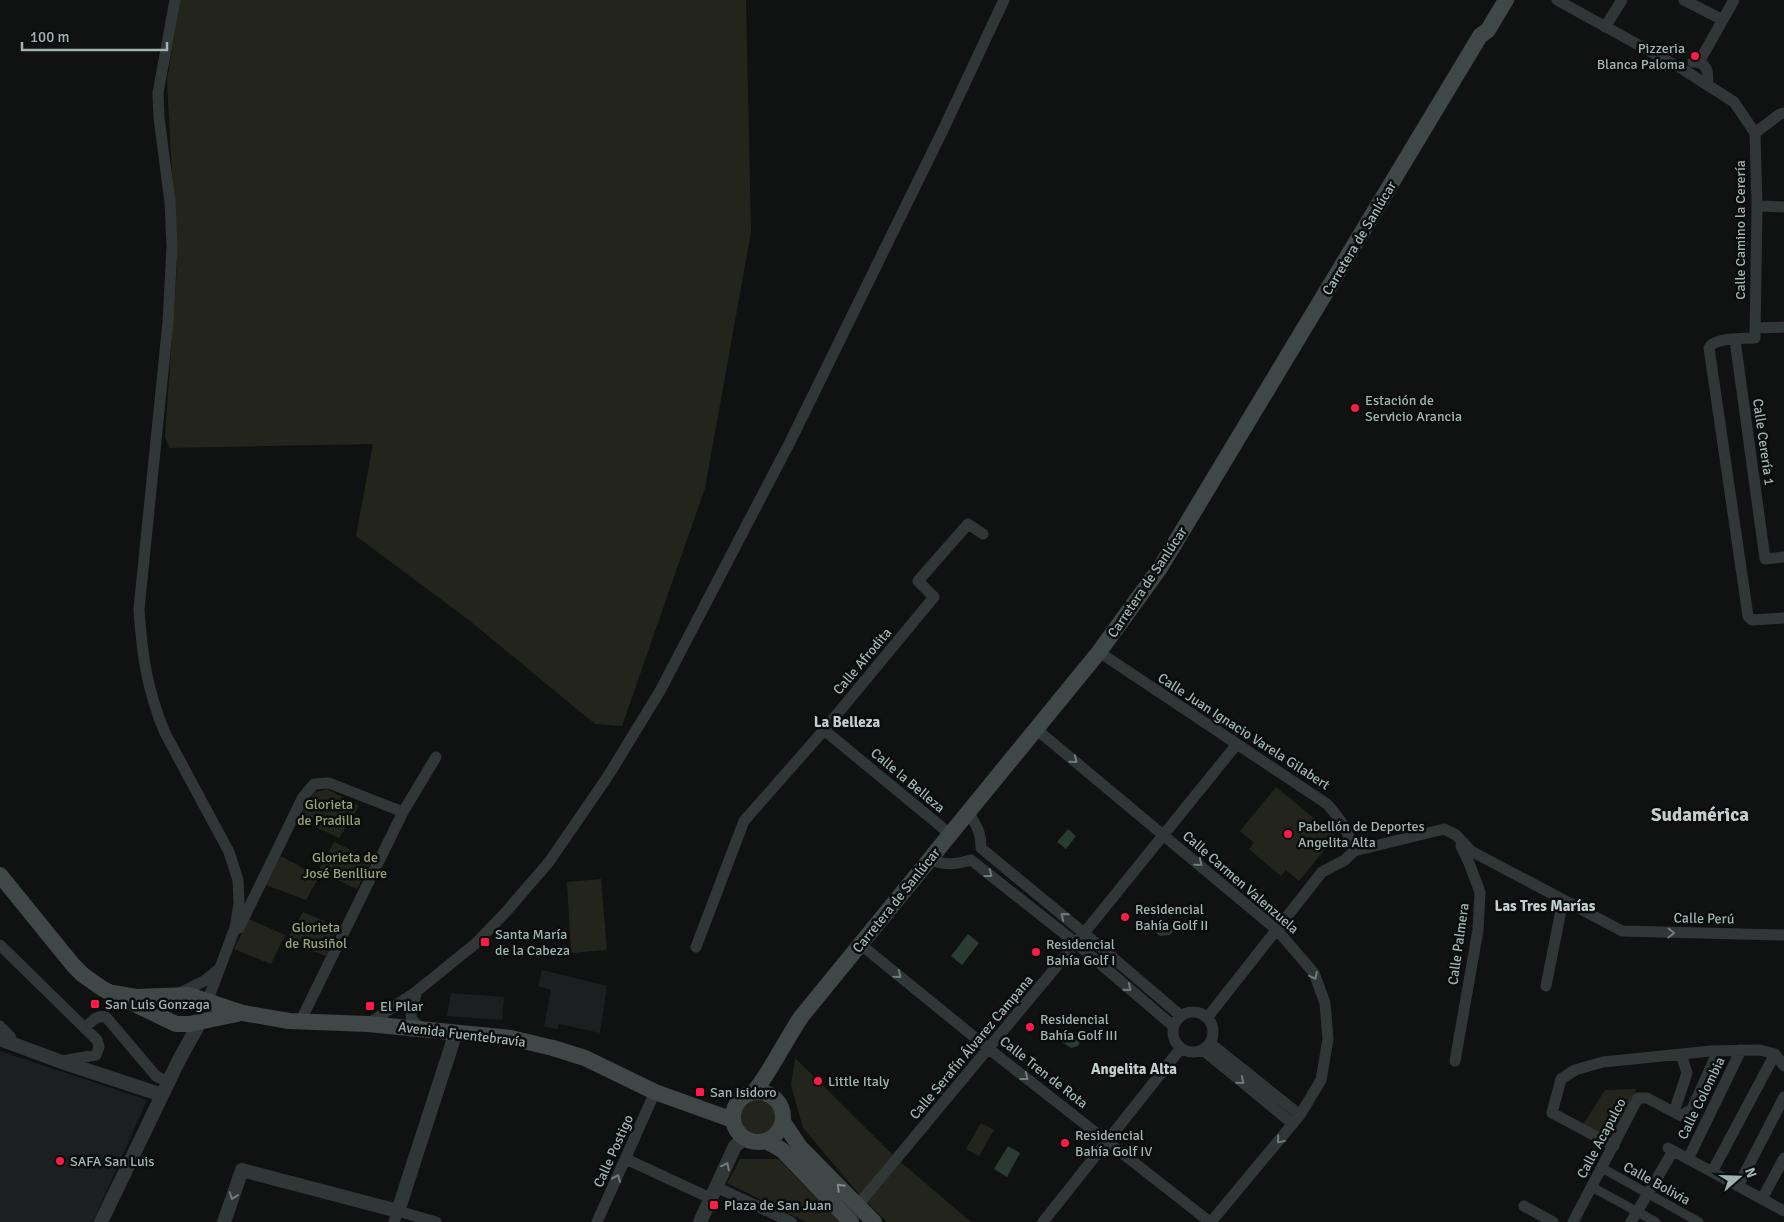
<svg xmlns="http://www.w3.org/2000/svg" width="1784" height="1222" font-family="Signika,sans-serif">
	<rect width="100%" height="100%" fill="#101212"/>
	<!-- built -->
	<path fill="#1c1f1f" d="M 542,970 L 607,986 L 600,1033 L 559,1024 L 558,1029 L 544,1027 L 551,990 L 538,986 Z
		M 451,993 L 504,997 L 502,1020 L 447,1016 Z
		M 0,1051 L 147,1100 L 93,1222 L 0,1222 Z"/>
	<!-- green -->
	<path fill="#23251c" d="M 180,0 L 746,0 L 751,232 L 705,488 L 622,726 L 595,724 L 470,621 L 356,536 L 373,444 L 169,448 L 165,436 L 177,266 L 167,81 Z
		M 1276,787 L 1336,836 L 1299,881 L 1286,870 L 1281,876 L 1249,849 L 1254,843 L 1240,831 Z
		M 327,789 L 359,806 L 339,838 L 298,819 L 314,793 Z
		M 334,842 L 372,860 L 357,889 L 318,871 Z
		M 281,856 L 319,877 L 306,900 L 263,884 Z
		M 601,879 L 607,950 L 571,953 L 567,882 Z
		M 303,912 L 338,927 L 326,956 L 286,941 Z
		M 249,919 L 285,935 L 271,964 L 234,949 Z
		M 795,1058 L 897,1159 L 971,1222 L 887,1222 L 864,1200 L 803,1128 L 791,1085 Z
		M 1636,1089 L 1633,1098 L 1612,1138 L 1582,1126 L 1605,1090 Z
		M740 1117a18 18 0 1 1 36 0a18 18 0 1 1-36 0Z
		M 981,1123 L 994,1130 L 979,1156 L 966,1149 Z
		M 740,1159 L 778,1159 L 841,1222 L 806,1222 L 727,1183 Z"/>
	<!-- water -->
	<path fill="#293b33" d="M 1068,829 L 1076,836 L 1066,849 L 1057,842 Z
		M 1154,924 L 1157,924 L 1162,926 L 1171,924 L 1174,927 L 1173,931 L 1170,935 L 1160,936 L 1152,930 Z
		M 968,934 L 979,943 L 962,965 L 951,956 Z
		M 1065,1035 L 1069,1037 L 1078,1035 L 1082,1038 L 1078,1046 L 1071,1048 L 1062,1042 L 1061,1036 Z
		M 1008,1146 L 1020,1153 L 1007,1177 L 994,1169 Z"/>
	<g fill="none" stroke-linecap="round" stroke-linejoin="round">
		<!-- pedestrian -->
		<path stroke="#313737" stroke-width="9" d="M 0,1025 L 11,1036 L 13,1043
			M 1602,1168 L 1699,1222
			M 1592,1187 L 1656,1222"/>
		<!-- minor -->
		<path stroke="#313737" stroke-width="11" d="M 175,0 L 158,93 L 159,118 L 170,202 L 172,247 L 168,322 L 139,609 C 142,655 147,690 165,733 L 221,837 L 229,852 L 238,880 L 239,904 L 235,928 L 207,1002
			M 1557,0 L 1684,70 L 1734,102 L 1755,133 L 1780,114 L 1784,113
			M 1684,0 L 1723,20
			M 1605,27 L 1622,0
			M 1693,62 C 1708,62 1709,73 1707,85
			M 1699,62 L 1734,0
			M 1755,133 L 1757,206 L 1755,338 C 1743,339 1715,337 1709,348 L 1748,616 L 1752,620 L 1784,618
			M 1757,206 L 1784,207
			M 1755,328 L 1784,327
			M 1735,340 L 1765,559 L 1784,557
			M 1099,652 L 1327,804 C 1341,819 1348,832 1354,851
			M 1036,729 L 1277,930 L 1314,973 L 1325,1003 L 1328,1039 L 1321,1080 L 1300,1115 L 1211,1222
			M 824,730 L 950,834
			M 968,813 C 977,825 981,833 981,848 L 1084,933 L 1181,1016
			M 1354,851 L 1444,829 L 1456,835 L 1471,851 L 1622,931 L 1784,935
			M 929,860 C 946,865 953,865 971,860 L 1076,943 L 1173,1026
			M 239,928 L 303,797 L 314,784 L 329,783 L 403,812
			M 860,944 L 989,1049 L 1210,1222
			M 0,945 L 97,1040 L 99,1047 L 96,1055 L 62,1061
			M 696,947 L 744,821 L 824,730 L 934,597 L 918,581 L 968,524 L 983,534
			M 1546,986 L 1563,900
			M 417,991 C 413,1009 403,1019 424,1029
			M 180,993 L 204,981 L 219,969
			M1173 1032a20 20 0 1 1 40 0a20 20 0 1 1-40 0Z
			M 1207,1018 L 1322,872 L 1345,860 L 1354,851
			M 300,1022 L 403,812 L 436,757
			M 368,1024 L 417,991 L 475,944 L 505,913 L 549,862 L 608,776 L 660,691 L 790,442 L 943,130 L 1004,0
			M 85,1028 C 92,1021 96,1015 106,1017 L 156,1076 L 168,1082
			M 1210,1043 L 1300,1115
			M 1203,1050 L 1293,1124
			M 1455,1061 L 1478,930 L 1480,892 L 1469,863 L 1461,846
			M 1674,1112 L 1687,1073 L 1681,1054
			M 1614,1146 L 1552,1113 L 1561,1079 L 1575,1070 L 1603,1062 L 1711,1051 L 1760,1050 L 1775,1054 L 1784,1066
			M 1668,1148 L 1784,1211
			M 626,1159 L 710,1198
			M 1688,1159 L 1741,1050
			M 1712,1172 L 1775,1054
			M 1738,1186 L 1784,1097
			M 716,1187 L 791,1222
			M 1762,1199 L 1784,1158
			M 858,1205 L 1076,943 L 1237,744
			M 1524,1206 L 1553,1222
			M 394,1222 L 398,1211 L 436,1222
			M 597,1222 L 655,1092
			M 1043,1222 L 1181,1048
			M 1573,1222 L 1638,1098 L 1647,1098 L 1681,1116 L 1692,1109 L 1718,1051
			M 1631,1222 L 1673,1151"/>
		<!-- tertiary -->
		<path stroke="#313737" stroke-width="14" d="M 0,1039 L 59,1061 L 162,1095
			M 101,1222 L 179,1060 L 200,1022
			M 224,1222 L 242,1170 L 398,1211 L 456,1032
			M 700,1222 L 735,1146 L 745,1138"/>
		<!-- secondary -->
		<path stroke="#3f4747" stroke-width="16" d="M 0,875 L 73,965 L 83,975 L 103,989 L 176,1024 L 189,1024 L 237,1014
			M 113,993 L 136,997 L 189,995 L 243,1013 L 289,1021 L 368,1024 L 511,1038 L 553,1048 L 585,1058 L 655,1092 L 733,1120
			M733 1117a25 25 0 1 1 50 0a25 25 0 1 1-50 0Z
			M 754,1092 C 772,1069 785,1041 801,1017 L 1099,652 L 1160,568 L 1480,36 L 1488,30 L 1506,0
			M 783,1122 L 800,1147 L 874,1222
			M 766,1141 L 782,1150 L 851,1222"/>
	</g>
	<!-- one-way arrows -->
	<defs><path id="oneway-chevron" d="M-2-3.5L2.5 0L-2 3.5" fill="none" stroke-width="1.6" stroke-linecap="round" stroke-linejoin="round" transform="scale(1.25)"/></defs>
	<g stroke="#6e7c7a">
		<use href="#oneway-chevron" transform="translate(1074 760) rotate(39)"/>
		<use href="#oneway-chevron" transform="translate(1199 863) rotate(40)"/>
		<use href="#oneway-chevron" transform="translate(989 874) rotate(38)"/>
		<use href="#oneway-chevron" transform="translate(1064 916) rotate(-141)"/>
		<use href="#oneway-chevron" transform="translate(1671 933) rotate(1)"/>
		<use href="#oneway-chevron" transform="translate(898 975) rotate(39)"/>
		<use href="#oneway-chevron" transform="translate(1314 976) rotate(64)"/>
		<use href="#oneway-chevron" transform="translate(1128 988) rotate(40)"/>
		<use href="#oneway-chevron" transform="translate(1025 1077) rotate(38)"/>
		<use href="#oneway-chevron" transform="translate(1241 1081) rotate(39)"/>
		<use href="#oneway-chevron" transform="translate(1280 1140) rotate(130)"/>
		<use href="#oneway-chevron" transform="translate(726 1166) rotate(-64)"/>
		<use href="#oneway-chevron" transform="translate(617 1178) rotate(-66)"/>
		<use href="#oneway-chevron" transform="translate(233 1196) rotate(109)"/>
	</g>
	<use stroke="#7e8e8c" href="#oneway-chevron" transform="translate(840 1187) rotate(-135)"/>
	<!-- markers -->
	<g fill="#ff1b48" stroke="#0b0d0d" stroke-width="2">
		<circle cx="1695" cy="56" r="5"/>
		<circle cx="1355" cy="408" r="5"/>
		<circle cx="1288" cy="834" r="5"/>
		<circle cx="1125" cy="917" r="5"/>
		<rect x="480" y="937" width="10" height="10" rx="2.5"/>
		<circle cx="1036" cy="952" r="5"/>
		<rect x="90" y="999" width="10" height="10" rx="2.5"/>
		<rect x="365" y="1001" width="10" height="10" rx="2.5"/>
		<circle cx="1030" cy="1027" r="5"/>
		<circle cx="818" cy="1081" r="5"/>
		<rect x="695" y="1087" width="10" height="10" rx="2.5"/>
		<circle cx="1065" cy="1143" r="5"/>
		<circle cx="60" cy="1161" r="5"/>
		<rect x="709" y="1200" width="10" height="10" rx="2.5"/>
	</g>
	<g text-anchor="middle" stroke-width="5" stroke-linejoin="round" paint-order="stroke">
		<!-- poi labels -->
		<g font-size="14" fill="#a0b4b1" stroke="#0b0d0d" text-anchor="start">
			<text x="1685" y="53" text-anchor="end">Pizzeria<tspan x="1685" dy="16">Blanca Paloma</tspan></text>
			<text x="1365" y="405">Estación de<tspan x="1365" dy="16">Servicio Arancia</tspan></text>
			<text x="1298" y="831">Pabellón de Deportes<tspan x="1298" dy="16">Angelita Alta</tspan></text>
			<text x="1135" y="914">Residencial<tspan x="1135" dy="16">Bahía Golf II</tspan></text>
			<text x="495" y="939">Santa María<tspan x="495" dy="16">de la Cabeza</tspan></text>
			<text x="1046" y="949">Residencial<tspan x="1046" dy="16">Bahía Golf I</tspan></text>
			<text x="105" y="1009">San Luis Gonzaga</text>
			<text x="380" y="1011">El Pilar</text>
			<text x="1040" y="1024">Residencial<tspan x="1040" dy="16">Bahía Golf III</tspan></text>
			<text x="828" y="1086">Little Italy</text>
			<text x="710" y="1097">San Isidoro</text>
			<text x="1075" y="1140">Residencial<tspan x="1075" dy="16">Bahía Golf IV</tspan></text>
			<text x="70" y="1166">SAFA San Luis</text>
			<text x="724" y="1210">Plaza de San Juan</text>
		</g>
		<!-- street labels -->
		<g font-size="14" fill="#a0b4b1" stroke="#0b0d0d">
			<text transform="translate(1740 230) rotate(-90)" y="5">Calle Camino la Cerería</text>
			<text transform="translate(1359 238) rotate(-59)" y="5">Carretera de Sanlúcar</text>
			<text transform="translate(1764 442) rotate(82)" y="5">Calle Cerería 1</text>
			<text transform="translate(1147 582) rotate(-56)" y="5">Carretera de Sanlúcar</text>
			<text transform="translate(862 661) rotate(-50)" y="5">Calle Afrodita</text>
			<text transform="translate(1244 731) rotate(33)" y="5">Calle Juan Ignacio Varela Gilabert</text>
			<text transform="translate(908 780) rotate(40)" y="5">Calle la Belleza</text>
			<text transform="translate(1241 882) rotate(41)" y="5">Calle Carmen Valenzuela</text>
			<text transform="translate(896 900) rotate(-51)" y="5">Carretera de Sanlúcar</text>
			<text transform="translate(1704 918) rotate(1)" y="5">Calle Perú</text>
			<text transform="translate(1458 944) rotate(-82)" y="5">Calle Palmera</text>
			<text transform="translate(462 1034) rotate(7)" y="5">Avenida Fuentebravía</text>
			<text transform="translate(971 1047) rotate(-50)" y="5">Calle Serafín Álvarez Campana</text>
			<text transform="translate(1044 1072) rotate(38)" y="5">Calle Tren de Rota</text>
			<text transform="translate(1701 1098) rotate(-64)" y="5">Calle Colombia</text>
			<text transform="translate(1601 1138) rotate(-62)" y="5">Calle Acapulco</text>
			<text transform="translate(613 1151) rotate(-66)" y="5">Calle Postigo</text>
			<text transform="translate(1657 1183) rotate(29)" y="5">Calle Bolivia</text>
		</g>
		<!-- park labels -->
		<g font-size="14" fill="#99a275" stroke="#0b0d0d">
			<text x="329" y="809">Glorieta<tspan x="329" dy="16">de Pradilla</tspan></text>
			<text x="345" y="862">Glorieta de<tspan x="345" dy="16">José Benlliure</tspan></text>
			<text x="316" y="932">Glorieta<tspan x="316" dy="16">de Rusiñol</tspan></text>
		</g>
		<!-- neighbourhood labels -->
		<g font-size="15" font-weight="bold" fill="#c1d0ce" stroke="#0b0d0d">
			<text x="847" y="727">La Belleza</text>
			<text x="1545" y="911">Las Tres Marías</text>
			<text x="1134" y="1074">Angelita Alta</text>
		</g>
		<!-- district labels -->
		<g font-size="19" font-weight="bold" fill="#c1d0ce" stroke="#0b0d0d">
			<text x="1700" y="821">Sudamérica</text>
		</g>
	</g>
	<!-- north arrow -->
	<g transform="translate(1739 1177) rotate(70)" stroke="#0b0d0d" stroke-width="4" paint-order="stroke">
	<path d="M0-4L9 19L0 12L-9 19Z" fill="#a0b4b1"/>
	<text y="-8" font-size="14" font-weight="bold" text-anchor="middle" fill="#a0b4b1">N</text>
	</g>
	<!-- scale -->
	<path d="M22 42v8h145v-8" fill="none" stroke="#a0b4b1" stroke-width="2.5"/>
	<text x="30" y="42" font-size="15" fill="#a0b4b1" stroke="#0b0d0d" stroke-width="4" paint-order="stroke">100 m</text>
</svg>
